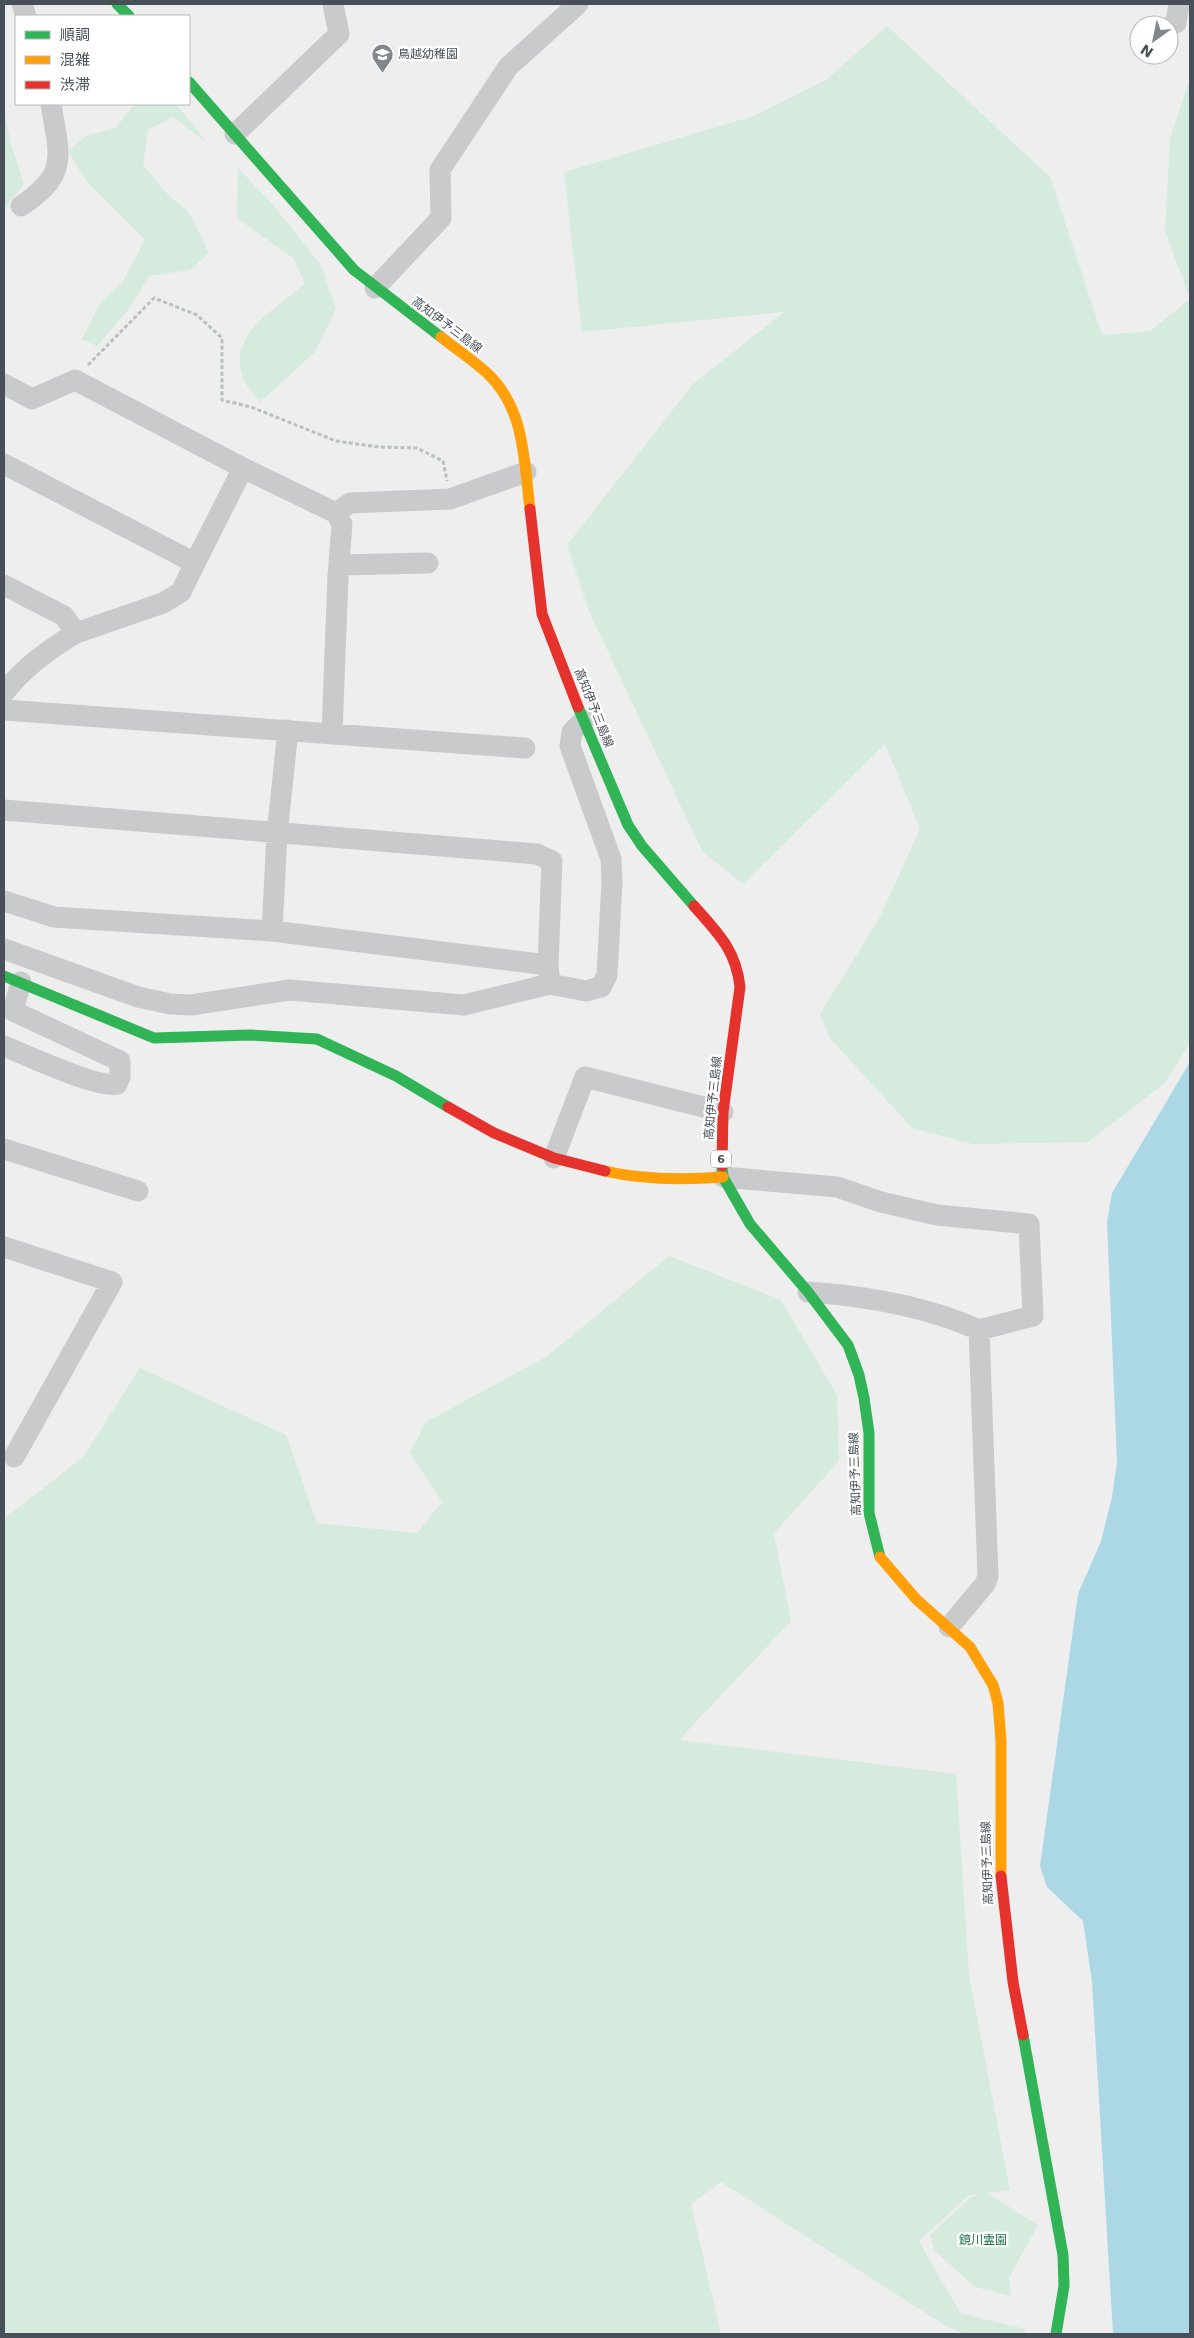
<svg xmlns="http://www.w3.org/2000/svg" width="1194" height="2338" font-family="'DejaVu Sans','Noto Sans JP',sans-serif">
	<rect width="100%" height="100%" fill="#eee"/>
	<!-- green -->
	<path fill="#d4ebde" d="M 887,26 L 1050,177 L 1102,335 L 1150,331 L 1190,299 L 1165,231 L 1170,139 L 1190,78 L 1190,1043 L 1164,1084 L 1088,1142 L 973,1144 L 912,1128 L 829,1037 L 820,1014 L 880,917 L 920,829 L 885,744 L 743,884 L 702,851 L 589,611 L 567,545 L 693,384 L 784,312 L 582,332 L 564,172 L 754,116 L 826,80 Z
		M 134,104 L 176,104 L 207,143 L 173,117 L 148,130 L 143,165 L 169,196 L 188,211 L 209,253 L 190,270 L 149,276 L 131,306 L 97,346 L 82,339 L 99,305 L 123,281 L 145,240 L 86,181 L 68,151 L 86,136 L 116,128 Z
		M 4,110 L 11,144 L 24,184 L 4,209 Z
		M 238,168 L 274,206 L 321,265 L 336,309 L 314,353 L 260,402 C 255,395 247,388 244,380 C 225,334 276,309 305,284 L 294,259 L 237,218 Z
		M 669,1256 L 781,1300 L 837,1395 L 839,1461 L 774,1533 L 791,1621 L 679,1740 L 956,1774 L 969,1975 L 1010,2190 L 987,2193 L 1038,2225 L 1009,2278 L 1011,2296 L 975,2287 L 934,2250 L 930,2235 L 971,2197 L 981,2194 L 969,2195 L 919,2241 L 960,2313 L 1025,2329 L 1024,2334 L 965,2334 L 946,2326 L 721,2182 L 691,2204 L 721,2334 L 4,2334 L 4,1519 L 83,1457 L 140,1368 L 286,1435 L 317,1523 L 417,1533 L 442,1502 L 410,1453 L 426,1422 L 546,1357 Z"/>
	<!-- water -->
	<path fill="#acd8e6" d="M 1190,1062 L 1190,2334 L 1113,2334 L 1092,1982 L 1083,1921 L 1047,1887 L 1040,1866 L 1078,1594 L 1101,1541 L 1112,1497 L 1117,1462 L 1107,1222 L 1112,1193 Z"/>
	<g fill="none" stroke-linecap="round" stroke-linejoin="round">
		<!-- path -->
		<path stroke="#b7c1be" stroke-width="3" stroke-dasharray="4 2.5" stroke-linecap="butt" d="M 88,365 L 154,298 L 197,315 L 222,338 L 222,400 L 251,407 L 336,441 L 379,447 L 417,448 L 443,461 L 447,481"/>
		<!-- street -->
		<path stroke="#c8cacc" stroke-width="21" d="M 22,4 L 26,16
			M 1169,27 L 1176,23 L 1179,4
			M 235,134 L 339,34 L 333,4
			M 21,206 C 70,173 59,156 51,104
			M 375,288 L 441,218 L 440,170 L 508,67 L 578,4
			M 4,384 L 32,399 L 75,380 L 243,468 L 336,513 L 342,524 L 338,576 L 332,733
			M 4,464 L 195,563 L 243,468
			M 336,513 L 350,503 L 450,499 L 526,472
			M 339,565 L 428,563
			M 4,585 L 64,616 L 76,633 C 49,649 23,668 4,693
			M 76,633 L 163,603 L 181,592 L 195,563
			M 4,710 L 525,748
			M 4,810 L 537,854 L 552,861 L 548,965 L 550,984
			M 4,901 L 54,917 L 272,931 L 548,965
			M 272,931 L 277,834 L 288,730
			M 4,949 L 138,997 L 170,1004 L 191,1005 L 290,990 L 464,1005 L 550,984 L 586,991 L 601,987 L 607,975 L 612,882 L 611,859 L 570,746 L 572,732 L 584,720
			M 4,1046 C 26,1055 98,1089 117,1084 L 120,1077 L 120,1061 L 13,1011 L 21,982
			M 4,1149 L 138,1191
			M 554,1158 L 585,1077 L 723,1112
			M 723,1177 L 837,1187 L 881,1202 L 937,1215 L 1029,1224 L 1033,1316 L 979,1330
			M 4,1247 L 112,1282 L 14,1457
			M 808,1292 C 866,1296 926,1306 979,1330 L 988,1576 L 985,1584 L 949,1627"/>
		<!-- fast -->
		<path stroke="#30b455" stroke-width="11" d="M 117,4 L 129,16
			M 189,82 L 354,270 L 441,337
			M 578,707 L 628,825 L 642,846 L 694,906
			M 4,976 L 154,1038 L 250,1035 L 317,1039 L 396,1076 L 448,1107
			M 722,1166 L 723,1177 L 750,1224 L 808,1292 L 848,1345 L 859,1375 L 864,1398 L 869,1433 L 869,1513 L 880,1557
			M 1023,2035 L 1063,2255 L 1064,2286 L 1056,2334"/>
		<!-- slow -->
		<path stroke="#ff9f0a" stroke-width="11" d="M 441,337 C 456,349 473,360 487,373 C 525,408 524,461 530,509
			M 605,1171 C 643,1180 684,1180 723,1177
			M 880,1557 L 916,1599 L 970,1647 L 993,1685 L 998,1703 L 1001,1741 L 1001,1876"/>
		<!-- jam -->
		<path stroke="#e5322d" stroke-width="11" d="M 530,509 L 542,614 L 578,707
			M 694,906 C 718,933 736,950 740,987 L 723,1112 L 722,1166
			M 448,1107 L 494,1133 L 554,1158 L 605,1171
			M 1001,1876 L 1013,1982 L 1023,2035"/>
	</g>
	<!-- icons -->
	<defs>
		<symbol id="school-pin" viewBox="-11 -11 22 30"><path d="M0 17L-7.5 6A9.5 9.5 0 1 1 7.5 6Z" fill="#81878c" stroke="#fff"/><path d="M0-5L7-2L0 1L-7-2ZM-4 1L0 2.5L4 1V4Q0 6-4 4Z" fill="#fff"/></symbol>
	</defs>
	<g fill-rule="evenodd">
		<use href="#school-pin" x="370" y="42" width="25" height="34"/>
	</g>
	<g text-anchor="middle" stroke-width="4.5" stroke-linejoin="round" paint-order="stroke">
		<!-- shield labels -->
		<rect fill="#fff" stroke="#7e848a" stroke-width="1" x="711" y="1150.5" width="20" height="17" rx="4"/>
		<g font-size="11" font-weight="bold" fill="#474f58">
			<text x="721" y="1163">6</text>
		</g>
		<!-- poi labels -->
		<g font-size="12" fill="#474f58" stroke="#fff" text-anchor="start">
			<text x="398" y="58">鳥越幼稚園</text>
		</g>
		<!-- street labels -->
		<g font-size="12" fill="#474f58" stroke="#fff">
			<text transform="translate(447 325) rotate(37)" y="4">高知伊予三島線</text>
			<text transform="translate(594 708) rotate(68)" y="4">高知伊予三島線</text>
			<text transform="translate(713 1098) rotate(-84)" y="4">高知伊予三島線</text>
			<text transform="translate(855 1474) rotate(-92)" y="4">高知伊予三島線</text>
			<text transform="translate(987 1863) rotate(-92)" y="4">高知伊予三島線</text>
		</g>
		<!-- park labels -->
		<g font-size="12" fill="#20714c" stroke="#fff">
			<text x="983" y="2244">鏡川霊園</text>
		</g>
	</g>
	<!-- border -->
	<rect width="1194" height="2338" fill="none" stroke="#474f58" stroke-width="10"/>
	<!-- legend -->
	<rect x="15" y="15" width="175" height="90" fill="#ffffff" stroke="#b5b9bc"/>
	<rect x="25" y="31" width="25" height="8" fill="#30b455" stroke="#b5b9bc"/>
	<text x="60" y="40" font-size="15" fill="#474f58">順調</text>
	<rect x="25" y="56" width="25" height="8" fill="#ff9f0a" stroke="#b5b9bc"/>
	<text x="60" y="65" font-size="15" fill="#474f58">混雑</text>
	<rect x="25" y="81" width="25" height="8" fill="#e5322d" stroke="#b5b9bc"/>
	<text x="60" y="90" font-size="15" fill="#474f58">渋滞</text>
	<!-- north arrow -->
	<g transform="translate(1154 40) rotate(213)"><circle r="24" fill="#ffffff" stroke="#b5b9bc"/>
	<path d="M0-4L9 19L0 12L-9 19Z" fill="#81878c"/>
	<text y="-8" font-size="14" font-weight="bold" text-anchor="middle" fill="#474f58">N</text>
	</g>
</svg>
